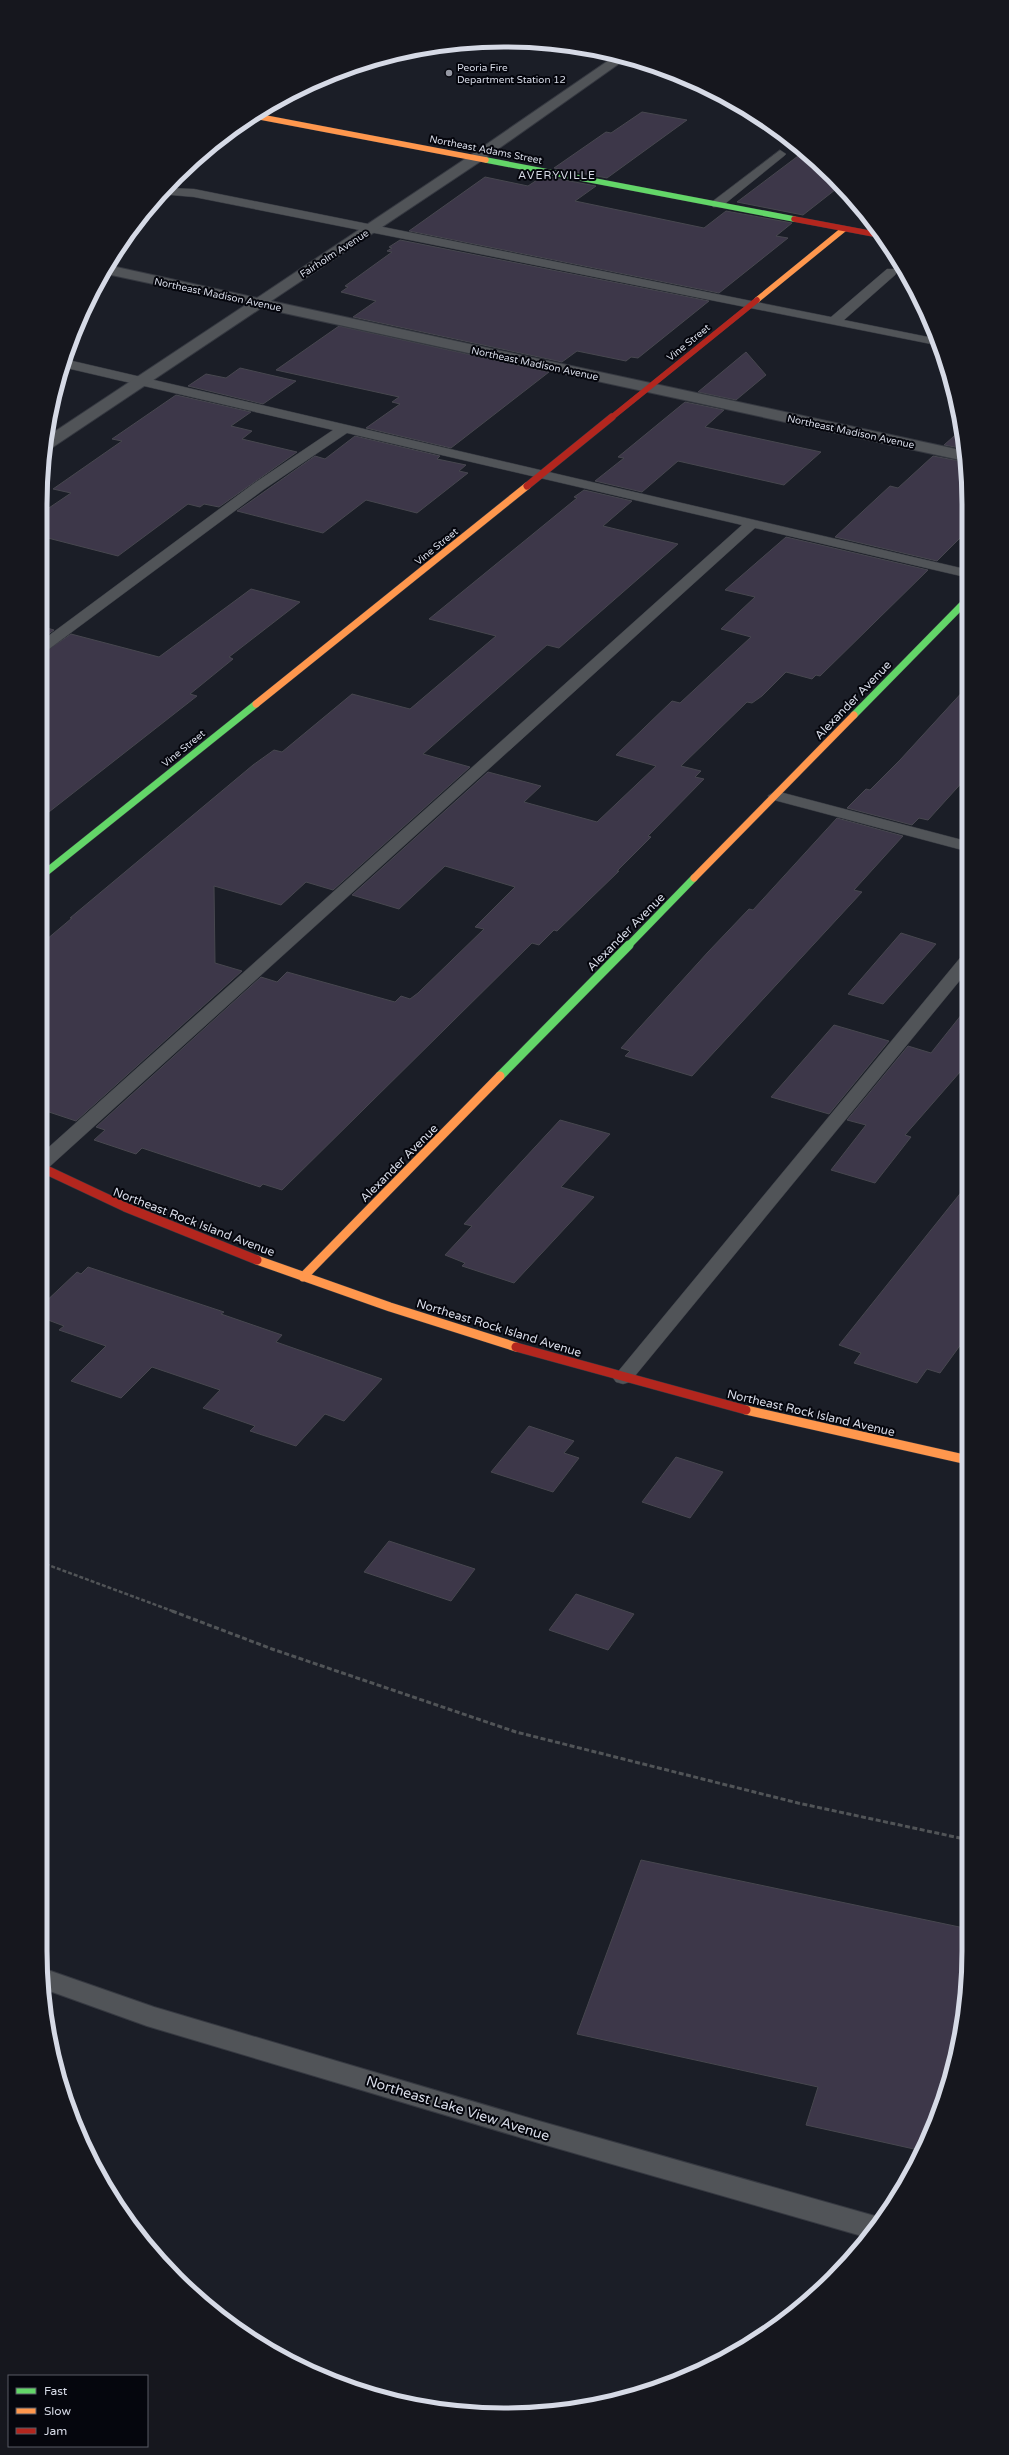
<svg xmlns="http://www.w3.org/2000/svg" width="1009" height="2455" font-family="'Varela Round',sans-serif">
	<rect width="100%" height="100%" fill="#1b1e27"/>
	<!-- building -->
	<path fill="#3d3749" stroke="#47474f" d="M 642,112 L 687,120 L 607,178 L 554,168 L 606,132 L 611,133 Z
		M 802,153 L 840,186 L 803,215 L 737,202 Z
		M 543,176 L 596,186 L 575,201 L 704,228 L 726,211 L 792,223 L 776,236 L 788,238 L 719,293 L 409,231 L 485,177 L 528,186 Z
		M 400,240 L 709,301 L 638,358 L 631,357 L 626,361 L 577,351 L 562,362 L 353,317 L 376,301 L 341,292 L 348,287 L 345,286 L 392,252 L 387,251 L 392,248 L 389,247 Z
		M 339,326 L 549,372 L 451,448 L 366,428 L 400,404 L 392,402 L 399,397 L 276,370 Z
		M 746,352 L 766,375 L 736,400 L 698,392 Z
		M 240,368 L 296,381 L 263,404 L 188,386 L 206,374 L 226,378 Z
		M 176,395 L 251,412 L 231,426 L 252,431 L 242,439 L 297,452 L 219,507 L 204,504 L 200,507 L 188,504 L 118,556 L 40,536 L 40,514 L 71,493 L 53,489 L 122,441 L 112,439 Z
		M 685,402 L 724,410 L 705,427 L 821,452 L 784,485 L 678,461 L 642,492 L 595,481 L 624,458 L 618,457 Z
		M 962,429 L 965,449 L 944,445 Z
		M 355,436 L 440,456 L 437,459 L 466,465 L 459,471 L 468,473 L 417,513 L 366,500 L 323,533 L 237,511 L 315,456 L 325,459 Z
		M 933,456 L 965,462 L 965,533 L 937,561 L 835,537 L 890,486 L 898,488 Z
		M 584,490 L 632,501 L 603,526 L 678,544 L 559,648 L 547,645 L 423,754 L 470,767 L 333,890 L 306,882 L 281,905 L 214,886 L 215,963 L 242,971 L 76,1121 L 40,1109 L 40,945 L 72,918 L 70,918 L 253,765 L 274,750 L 282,752 L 352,694 L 410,709 L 496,636 L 429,619 L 577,498 L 574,497 Z
		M 786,537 L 928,570 L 820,676 L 816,675 L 812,679 L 786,672 L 762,696 L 752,703 L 747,702 L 681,766 L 701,771 L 695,777 L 704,779 L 648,836 L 651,837 L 617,871 L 619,871 L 557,931 L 554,930 L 539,945 L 532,943 L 282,1190 L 263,1184 L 260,1187 L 142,1148 L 136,1154 L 94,1140 L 105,1130 L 96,1127 L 261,977 L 277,982 L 287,972 L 395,1002 L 401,996 L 410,999 L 418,993 L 484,929 L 475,927 L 515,887 L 445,866 L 399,909 L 352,895 L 488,772 L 541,786 L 524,802 L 597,822 L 656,766 L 616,755 L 672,701 L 680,703 L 751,637 L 721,629 L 755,597 L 725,590 Z
		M 251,589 L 300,602 L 229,657 L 233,659 L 190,694 L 197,696 L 40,819 L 40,655 L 71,634 L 159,657 Z
		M 40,626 L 54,630 L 40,640 Z
		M 966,688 L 966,778 L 928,820 L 919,818 L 912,825 L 847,808 L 866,789 L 870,790 L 900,760 Z
		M 837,818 L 903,836 L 854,890 L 862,892 L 692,1076 L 625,1056 L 630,1051 L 621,1048 L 708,952 L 749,909 L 753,910 Z
		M 901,933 L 936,944 L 883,1004 L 848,994 Z
		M 966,1009 L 967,1064 L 905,1135 L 911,1137 L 875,1183 L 831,1170 L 866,1125 L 847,1120 L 908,1046 L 931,1053 Z
		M 834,1025 L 889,1041 L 829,1114 L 771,1097 Z
		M 560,1120 L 610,1134 L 561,1187 L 594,1197 L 514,1283 L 462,1266 L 465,1263 L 445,1255 L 472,1226 L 464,1224 Z
		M 967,1185 L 967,1336 L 940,1373 L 927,1369 L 917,1383 L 854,1363 L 861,1353 L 839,1345 Z
		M 88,1267 L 224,1312 L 221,1314 L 282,1335 L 276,1342 L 382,1379 L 344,1421 L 325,1414 L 296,1446 L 250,1431 L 255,1426 L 203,1408 L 220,1390 L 152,1367 L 121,1398 L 71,1381 L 106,1346 L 59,1330 L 64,1326 L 40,1317 L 40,1307 L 77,1272 L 81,1274 Z
		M 529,1426 L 574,1441 L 564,1453 L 579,1458 L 553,1492 L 491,1472 Z
		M 676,1457 L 723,1472 L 690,1518 L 642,1502 Z
		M 389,1541 L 475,1569 L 451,1601 L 364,1572 Z
		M 576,1594 L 634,1614 L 608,1650 L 549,1630 Z
		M 641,1860 L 969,1929 L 965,2011 L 944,2100 L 923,2151 L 806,2125 L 818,2087 L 577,2034 Z"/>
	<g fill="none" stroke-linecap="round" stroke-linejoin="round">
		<defs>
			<path id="lane" d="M 780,150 L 786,154 L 784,156 L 721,207 L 713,207 L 711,204 L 713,201 Z
				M 167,188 L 194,189 L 831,317 L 887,269 L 895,269 L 897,272 L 895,275 L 844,320 L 938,339 L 941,346 L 194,197 L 160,194 Z
				M 64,359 L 965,569 L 965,577 L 755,528 L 47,1169 L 40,1171 L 40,1155 L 742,525 L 347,433 L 263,490 L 45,652 L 40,654 L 40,642 L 253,484 L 333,430 L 62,367 Z
				M 776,791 L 966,841 L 966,851 L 770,799 L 768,796 Z
				M 966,957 L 966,973 L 630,1382 L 623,1384 L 616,1382 L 613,1378 L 616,1374 L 960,958 Z"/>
			<path id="street" d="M 615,56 L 627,58 L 481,161 L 271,301 L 965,451 L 965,461 L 261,308 L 50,449 L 44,451 L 45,438 L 247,304 L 102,273 L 107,265 L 257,298 L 471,155 Z
				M 42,1968 L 154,2007 L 539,2121 L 882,2218 L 869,2238 L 539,2143 L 147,2026 L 44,1989 Z"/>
			<path id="fast-far2" d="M 486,160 L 794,219"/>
			<path id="fast-far1" d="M 854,715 L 965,602
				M 40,877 L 256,704
				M 628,946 L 694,878"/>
			<path id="fast" d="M 500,1076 L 629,945"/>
			<path id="slow-far2" d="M 255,116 L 486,160
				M 757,300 L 844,229"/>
			<path id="slow-far1" d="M 256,704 L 527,486
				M 694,878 L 854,715"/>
			<path id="slow" d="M 257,1260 L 390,1307 L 516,1347
				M 303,1277 L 500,1076
				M 746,1410 L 968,1460"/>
			<path id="jam-far2" d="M 794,219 L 879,235
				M 611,418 L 757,300"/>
			<path id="jam-far1" d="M 527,486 L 612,417"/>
			<path id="jam" d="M 40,1167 L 125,1207 L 257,1260
				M 516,1347 L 746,1410"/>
		</defs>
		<!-- lane casing -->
		<use href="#lane" stroke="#363941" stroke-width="1"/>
		<!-- street casing -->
		<use href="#street" stroke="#363941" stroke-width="2"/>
		<!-- fast-far2 casing -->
		<use href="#fast-far2" stroke="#363941" stroke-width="6"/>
		<!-- fast-far1 casing -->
		<use href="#fast-far1" stroke="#363941" stroke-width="8"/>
		<!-- fast casing -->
		<use href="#fast" stroke="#363941" stroke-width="10"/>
		<!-- slow-far2 casing -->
		<use href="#slow-far2" stroke="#363941" stroke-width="6"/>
		<!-- slow-far1 casing -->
		<use href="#slow-far1" stroke="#363941" stroke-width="8"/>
		<!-- slow casing -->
		<use href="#slow" stroke="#363941" stroke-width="10"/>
		<!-- jam-far2 casing -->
		<use href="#jam-far2" stroke="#363941" stroke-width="6"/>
		<!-- jam-far1 casing -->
		<use href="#jam-far1" stroke="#363941" stroke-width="8"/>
		<!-- jam casing -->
		<use href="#jam" stroke="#363941" stroke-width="10"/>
		<!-- path-far1 -->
		<path stroke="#515457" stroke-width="2.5" stroke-dasharray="4 2" stroke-linecap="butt" d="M 40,1562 L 175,1612"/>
		<!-- path -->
		<path stroke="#515457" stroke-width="3" stroke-dasharray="5 2.5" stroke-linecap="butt" d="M 172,1611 L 272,1649 L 516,1732 L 798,1803 L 969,1840"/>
		<!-- lane -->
		<use href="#lane" fill="#515458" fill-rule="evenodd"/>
		<!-- street -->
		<use href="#street" fill="#515458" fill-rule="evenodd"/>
		<!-- fast-far2 -->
		<use href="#fast-far2" stroke="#63d668" stroke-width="5.5"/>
		<!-- fast-far1 -->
		<use href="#fast-far1" stroke="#63d668" stroke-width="7"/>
		<!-- fast -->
		<use href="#fast" stroke="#63d668" stroke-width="9"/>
		<!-- slow-far2 -->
		<use href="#slow-far2" stroke="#ff974d" stroke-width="5.5"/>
		<!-- slow-far1 -->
		<use href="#slow-far1" stroke="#ff974d" stroke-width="7"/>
		<!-- slow -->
		<use href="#slow" stroke="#ff974d" stroke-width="9"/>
		<!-- jam-far2 -->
		<use href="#jam-far2" stroke="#b3261e" stroke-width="5.5"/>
		<!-- jam-far1 -->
		<use href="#jam-far1" stroke="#b3261e" stroke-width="7"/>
		<!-- jam -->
		<use href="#jam" stroke="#b3261e" stroke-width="9"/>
		<defs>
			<path id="rail" d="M 553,44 L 595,51"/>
		</defs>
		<!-- rail casing -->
		<use href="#rail" stroke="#565a5e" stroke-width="3"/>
		<!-- rail -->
		<use href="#rail" stroke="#05060d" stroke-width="2" stroke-dasharray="5.5" stroke-linecap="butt"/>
	</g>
	<!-- markers -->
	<circle fill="#9598a3" stroke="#05060d" stroke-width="1.5" cx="449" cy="73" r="4"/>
	<g text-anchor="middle" stroke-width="4" stroke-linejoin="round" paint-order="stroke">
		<!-- far-poi labels -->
		<g font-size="10" fill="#d6dae6" stroke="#05060d" text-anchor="start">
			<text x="457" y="71">Peoria Fire<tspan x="457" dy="12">Department Station 12</tspan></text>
		</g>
		<!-- far-street labels -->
		<g font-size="10" fill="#d6dae6" stroke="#05060d">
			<text transform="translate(486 149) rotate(11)" y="4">Northeast Adams Street</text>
			<text transform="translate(334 253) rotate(-33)" y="4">Fairholm Avenue</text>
			<text transform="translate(218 294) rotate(12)" y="4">Northeast Madison Avenue</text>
			<text transform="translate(688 342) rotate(-39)" y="4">Vine Street</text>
			<text transform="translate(535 363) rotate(12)" y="4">Northeast Madison Avenue</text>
			<text transform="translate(851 431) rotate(12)" y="4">Northeast Madison Avenue</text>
			<text transform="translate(436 546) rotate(-39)" y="4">Vine Street</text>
			<text transform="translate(183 748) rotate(-39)" y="4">Vine Street</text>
		</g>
		<!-- far-neighbourhood labels -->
		<g font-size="11" letter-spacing="1" fill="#d6dae6" stroke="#05060d">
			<text x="557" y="179">AVERYVILLE</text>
		</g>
		<!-- street labels -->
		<g font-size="12" fill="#d6dae6" stroke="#05060d">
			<text transform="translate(853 700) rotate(-46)" y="4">Alexander Avenue</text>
			<text transform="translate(626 932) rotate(-45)" y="4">Alexander Avenue</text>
			<text transform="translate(399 1163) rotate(-45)" y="4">Alexander Avenue</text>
			<text transform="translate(194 1222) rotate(21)" y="4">Northeast Rock Island Avenue</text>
			<text transform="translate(499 1328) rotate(17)" y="4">Northeast Rock Island Avenue</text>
			<text transform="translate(811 1413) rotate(13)" y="4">Northeast Rock Island Avenue</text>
		</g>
		<!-- near-street labels -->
		<g font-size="14" fill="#d6dae6" stroke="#05060d">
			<text transform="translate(458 2108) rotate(17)" y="5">Northeast Lake View Avenue</text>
		</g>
	</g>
	<!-- crop -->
	<path d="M0 0H1009V2455H0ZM504 47H505A457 457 0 0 1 962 504V1951A457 457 0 0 1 505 2408H504A457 457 0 0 1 47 1951V504A457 457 0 0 1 504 47Z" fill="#16171e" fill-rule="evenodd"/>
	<path fill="none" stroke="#d6dae6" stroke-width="5" d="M504 47H505A457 457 0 0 1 962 504V1951A457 457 0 0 1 505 2408H504A457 457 0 0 1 47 1951V504A457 457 0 0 1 504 47Z"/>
	<!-- legend -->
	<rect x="8" y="2375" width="140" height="72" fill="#05060d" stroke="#595b64"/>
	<rect x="16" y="2388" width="20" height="6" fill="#63d668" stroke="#595b64"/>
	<text x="44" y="2395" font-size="12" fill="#d6dae6">Fast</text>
	<rect x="16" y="2408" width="20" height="6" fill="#ff974d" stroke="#595b64"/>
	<text x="44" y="2415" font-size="12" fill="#d6dae6">Slow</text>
	<rect x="16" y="2428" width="20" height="6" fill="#b3261e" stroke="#595b64"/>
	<text x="44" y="2435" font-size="12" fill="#d6dae6">Jam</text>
</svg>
